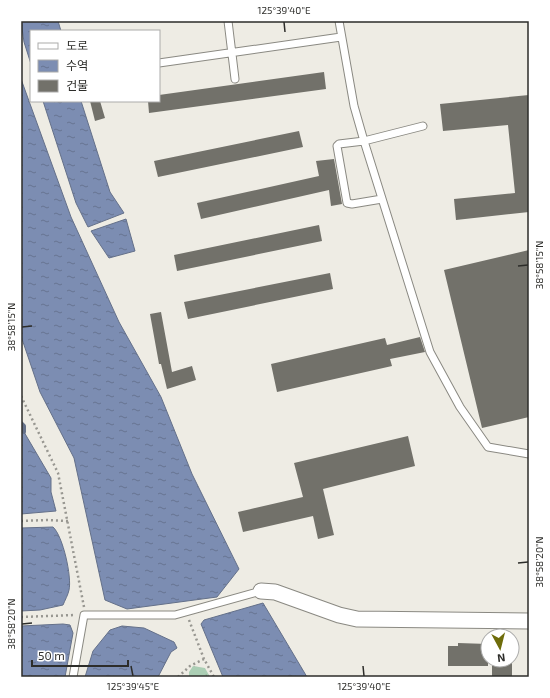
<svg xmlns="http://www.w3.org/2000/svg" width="550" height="698" font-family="'Exo 2','Noto Sans KR',sans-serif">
	<defs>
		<pattern id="grass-tufts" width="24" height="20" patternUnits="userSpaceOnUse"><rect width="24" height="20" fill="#abceb4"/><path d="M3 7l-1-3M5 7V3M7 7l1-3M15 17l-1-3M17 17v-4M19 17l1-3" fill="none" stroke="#93b19b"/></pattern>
		<pattern id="water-ripples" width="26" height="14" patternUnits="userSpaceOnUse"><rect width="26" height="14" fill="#7c8db2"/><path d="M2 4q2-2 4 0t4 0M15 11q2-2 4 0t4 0" fill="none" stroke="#667491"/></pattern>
	</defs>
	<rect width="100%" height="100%" fill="#eeece4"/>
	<!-- grass -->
	<path fill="url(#grass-tufts)" d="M 193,666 L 205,668 L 210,677 L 189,676 L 189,672 Z"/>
	<!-- water -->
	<path fill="url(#water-ripples)" stroke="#647089" d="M 21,21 L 58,21 L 61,31 L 31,31 L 31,64 L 24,42 Z
		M 21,79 L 71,217 L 119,322 L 161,397 L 192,474 L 239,569 L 217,597 L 127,609 L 105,600 L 74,458 L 40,392 L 21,336 Z
		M 43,101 L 81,101 L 110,192 L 124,213 L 88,227 L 76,203 Z
		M 126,219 L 135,251 L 109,258 L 91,231 Z
		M 24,432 L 51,478 L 51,492 L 56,511 L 21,514 L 21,433 Z
		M 53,527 C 63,536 72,577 69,590 C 68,595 65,600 63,605 L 40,610 L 21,611 L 21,528 Z
		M 263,603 L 307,677 L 223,677 L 201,624 L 204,620 Z
		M 63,624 L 70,625 L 73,633 L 65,677 L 21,677 L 21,626 Z
		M 122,626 L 144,628 L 174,642 L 177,648 L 171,652 L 158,677 L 85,677 L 93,651 L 110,630 Z"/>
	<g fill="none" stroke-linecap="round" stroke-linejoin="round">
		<!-- stream -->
		<path stroke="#647089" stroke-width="4" d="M 21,423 L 24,426 L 24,432"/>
	</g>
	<!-- building -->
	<path fill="#72716a" d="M 324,72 L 326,89 L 149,113 L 148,101 L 159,101 L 159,95 Z
		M 529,95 L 529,212 L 456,220 L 454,199 L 515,193 L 508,125 L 443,131 L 440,104 Z
		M 90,101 L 100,101 L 105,118 L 95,121 Z
		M 299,131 L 303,147 L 158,177 L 154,161 Z
		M 334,159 L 342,204 L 331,206 L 329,190 L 201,219 L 197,203 L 319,176 L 316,161 Z
		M 319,225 L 322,241 L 177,271 L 174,255 Z
		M 529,250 L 529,417 L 482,428 L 444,270 Z
		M 330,273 L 333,289 L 188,319 L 184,302 Z
		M 161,312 L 172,372 L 192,366 L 196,380 L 167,389 L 161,364 L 159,364 L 150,314 Z
		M 420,337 L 425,352 L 390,359 L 392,366 L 277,392 L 271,364 L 385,338 L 387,345 Z
		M 408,436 L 415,466 L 323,489 L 334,535 L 318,539 L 313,516 L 243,532 L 238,512 L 303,497 L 294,463 Z
		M 458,643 L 488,644 L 488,666 L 448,666 L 448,646 L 458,646 Z
		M 492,660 L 512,660 L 512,677 L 492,677 Z"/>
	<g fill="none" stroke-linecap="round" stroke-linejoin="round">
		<defs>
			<path id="service" d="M 228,21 L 235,79
				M 339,21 L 354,106 L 364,141 L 430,352 L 460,407 L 488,447 L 529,454
				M 159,63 L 341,37
				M 382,199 L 352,204 L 347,203 L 337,146 L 339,144 L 364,141 L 423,126
				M 73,677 L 84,615 L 175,615 L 261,591"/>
			<path id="minor" d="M 261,591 L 275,592 L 339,615 L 357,619 L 529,621"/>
		</defs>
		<!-- service casing -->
		<use href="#service" stroke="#8a8982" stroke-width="9"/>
		<!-- minor casing -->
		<use href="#minor" stroke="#8a8982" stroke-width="17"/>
		<!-- path -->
		<path stroke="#989791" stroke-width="2.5" stroke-dasharray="2 3" stroke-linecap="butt" d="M 21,396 L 58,473 L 84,607
			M 21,521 L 47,520 L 68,521
			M 21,617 L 75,615
			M 189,620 L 204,659
			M 178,677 L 190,666 L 204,659 L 214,677"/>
		<!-- service -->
		<use href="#service" stroke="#fff" stroke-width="7"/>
		<!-- minor -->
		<use href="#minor" stroke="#fff" stroke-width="15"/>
	</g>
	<!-- ticks -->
	<path fill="none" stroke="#2d2d2a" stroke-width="1.5" d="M 284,22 L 285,32M 518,266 L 528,265M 22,327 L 32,326M 518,563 L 528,562M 22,624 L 32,623M 131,666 L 133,676M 363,666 L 364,676"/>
	<!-- border -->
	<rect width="550" height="698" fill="none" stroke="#ffffff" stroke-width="44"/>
	<!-- legend -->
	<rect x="30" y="30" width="130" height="72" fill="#ffffff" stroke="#ababaa"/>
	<rect x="38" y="43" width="20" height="6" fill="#ffffff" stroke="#ababaa"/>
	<text x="66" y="50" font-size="12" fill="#2d2d2a">도로</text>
	<rect x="38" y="60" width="20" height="12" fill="url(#water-ripples)" stroke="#ababaa"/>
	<text x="66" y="70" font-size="12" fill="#2d2d2a">수역</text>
	<rect x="38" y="80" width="20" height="12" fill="#72716a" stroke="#ababaa"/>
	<text x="66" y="90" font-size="12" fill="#2d2d2a">건물</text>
	<!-- north arrow -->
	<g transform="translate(500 648) rotate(173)"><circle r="19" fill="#ffffff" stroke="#ababaa"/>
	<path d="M0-3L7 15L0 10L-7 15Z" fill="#6e6c0a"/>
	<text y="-6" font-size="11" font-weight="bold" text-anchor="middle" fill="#2d2d2a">N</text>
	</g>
	<!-- scale -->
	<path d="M32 660v6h96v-6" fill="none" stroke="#2d2d2a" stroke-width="2"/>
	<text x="38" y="660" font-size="12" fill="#2d2d2a" stroke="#ffffff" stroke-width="3" paint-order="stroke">50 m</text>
	<rect x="22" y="22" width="506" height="654" fill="none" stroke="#2d2d2a" stroke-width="1.5"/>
	<g font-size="10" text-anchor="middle" fill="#2d2d2a">
		<text x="284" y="14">125°39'40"E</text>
		<text transform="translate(539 265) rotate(-90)" y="4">38°58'15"N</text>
		<text transform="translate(11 327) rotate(-90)" y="4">38°58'15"N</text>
		<text transform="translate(539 562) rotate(-90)" y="4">38°58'20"N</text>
		<text transform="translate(11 624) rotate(-90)" y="4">38°58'20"N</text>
		<text x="133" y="690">125°39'45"E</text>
		<text x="364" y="690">125°39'40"E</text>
	</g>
</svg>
